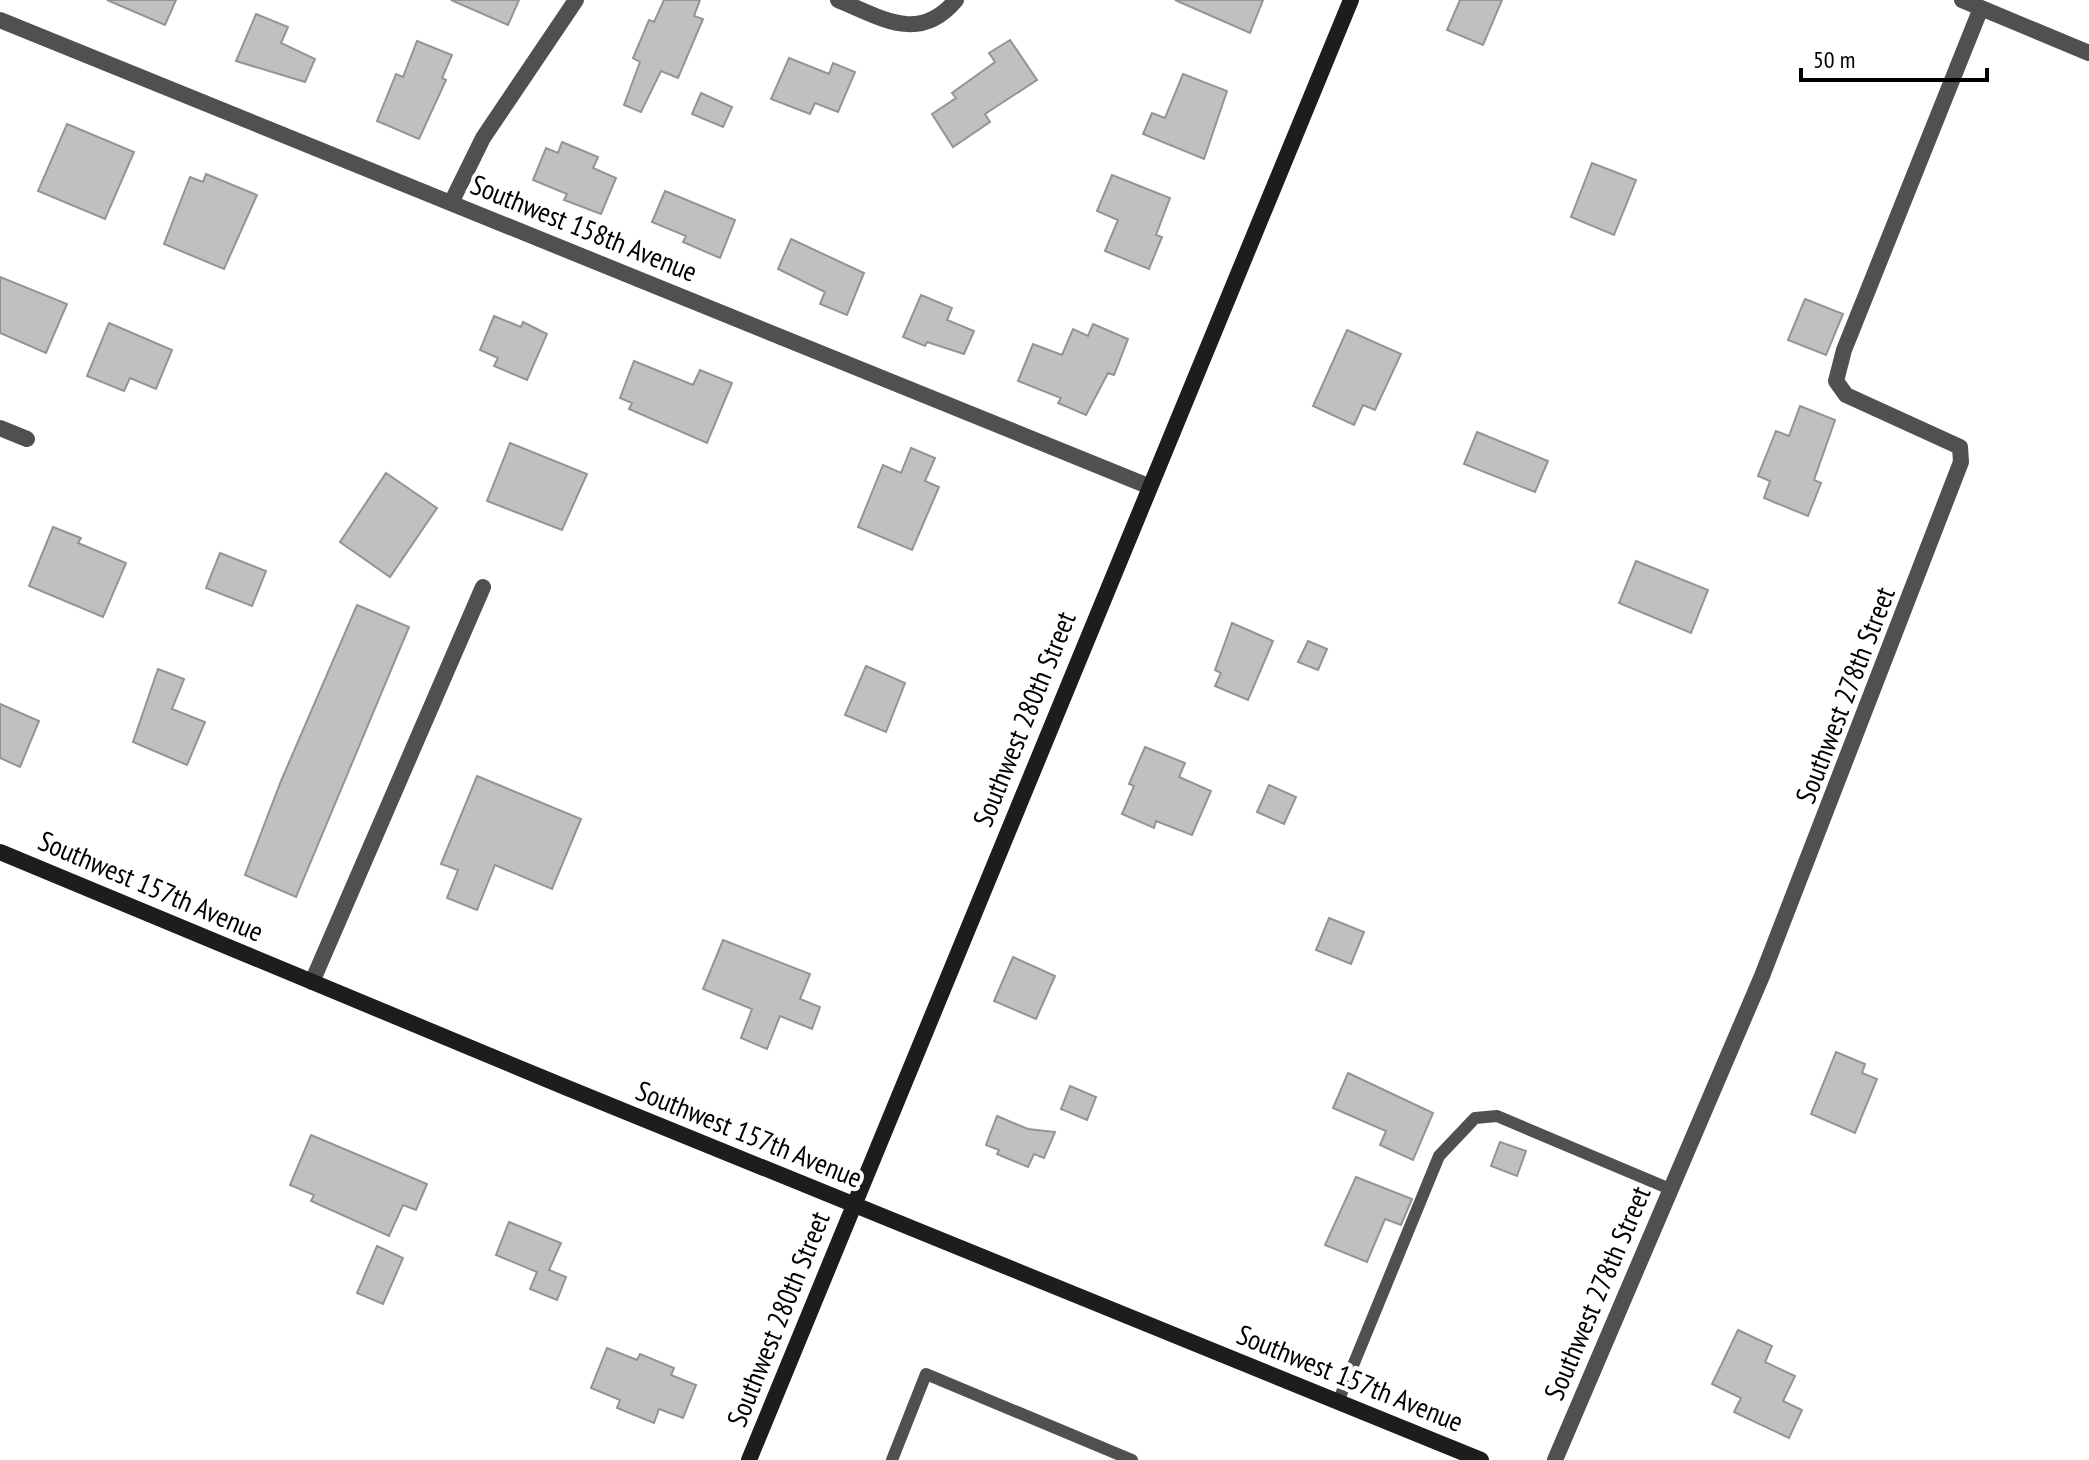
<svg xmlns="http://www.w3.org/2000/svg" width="2089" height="1460" font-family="'PT Sans Narrow',sans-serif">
	<rect width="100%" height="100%" fill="#fff"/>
	<!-- building -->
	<path fill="#c0c0c0" stroke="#949494" stroke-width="2" d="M 107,0 L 176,0 L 165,25 Z
		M 451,0 L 519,0 L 508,25 Z
		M 664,0 L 700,0 L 694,16 L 703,19 L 678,78 L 661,71 L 641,112 L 624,105 L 640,62 L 633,58 L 649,20 L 654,22 Z
		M 1175,0 L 1263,0 L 1250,33 Z
		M 1460,0 L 1502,0 L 1483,45 L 1447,30 Z
		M 256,14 L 288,27 L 281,43 L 315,59 L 305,82 L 236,61 Z
		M 1010,40 L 1037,80 L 985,114 L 990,122 L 953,147 L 932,114 L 956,98 L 952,93 L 995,62 L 989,53 Z
		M 417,41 L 452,55 L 442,78 L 446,80 L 419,139 L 377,121 L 396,74 L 403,77 Z
		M 789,58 L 829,74 L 833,63 L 855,72 L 838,112 L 815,103 L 810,114 L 771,99 Z
		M 1183,74 L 1227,91 L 1204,159 L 1143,134 L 1152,113 L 1165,118 Z
		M 701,93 L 732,107 L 723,127 L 692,114 Z
		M 67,124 L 134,152 L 105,219 L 38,191 Z
		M 562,142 L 598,157 L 593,168 L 616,178 L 601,214 L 564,200 L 567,194 L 533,180 L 546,148 L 558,153 Z
		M 1592,163 L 1636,180 L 1614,235 L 1571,217 Z
		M 206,174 L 257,195 L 224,269 L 164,244 L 190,177 L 203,182 Z
		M 1112,175 L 1170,198 L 1156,235 L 1162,237 L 1149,269 L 1105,251 L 1118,220 L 1097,211 Z
		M 665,191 L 735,220 L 720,258 L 683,242 L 686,236 L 652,222 Z
		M 791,239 L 864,273 L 847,315 L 820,304 L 825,292 L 778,269 Z
		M 0,277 L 67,304 L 46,353 L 0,333 Z
		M 921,295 L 952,308 L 947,320 L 974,331 L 964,354 L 927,342 L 925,346 L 903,337 Z
		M 1805,299 L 1843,314 L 1826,355 L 1788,340 Z
		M 494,316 L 521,327 L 523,322 L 547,334 L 527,380 L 494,366 L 498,358 L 480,350 Z
		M 109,323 L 172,350 L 156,389 L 130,378 L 124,391 L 87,376 Z
		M 1093,324 L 1128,339 L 1114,375 L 1108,373 L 1086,415 L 1058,403 L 1061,398 L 1018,381 L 1033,344 L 1062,355 L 1073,329 L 1088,336 Z
		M 1347,330 L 1401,354 L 1375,410 L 1363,405 L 1354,425 L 1313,406 Z
		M 634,361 L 693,385 L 700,370 L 732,383 L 707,443 L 629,409 L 632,403 L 620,398 Z
		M 1800,406 L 1835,420 L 1814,480 L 1821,483 L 1808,516 L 1764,498 L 1770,481 L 1758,476 L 1776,431 L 1789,436 Z
		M 1477,432 L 1548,461 L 1535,492 L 1464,464 Z
		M 510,443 L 587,474 L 562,530 L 487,501 Z
		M 911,448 L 935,458 L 925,481 L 939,487 L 912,550 L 858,527 L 883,465 L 901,473 Z
		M 386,473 L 437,508 L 390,577 L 340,542 Z
		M 53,527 L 81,538 L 78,543 L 126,563 L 103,617 L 29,586 Z
		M 220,553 L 266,571 L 252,606 L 206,588 Z
		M 1636,561 L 1708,590 L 1691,633 L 1619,603 Z
		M 357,605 L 409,627 L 296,897 L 245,875 L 281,781 Z
		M 1232,623 L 1273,641 L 1248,700 L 1215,686 L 1221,673 L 1215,670 Z
		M 1308,641 L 1327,649 L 1318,670 L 1298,662 Z
		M 866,666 L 905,683 L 886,732 L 845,715 Z
		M 158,669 L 184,679 L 172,709 L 205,722 L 187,765 L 133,742 Z
		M 0,704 L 39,721 L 20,767 L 0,758 Z
		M 1145,747 L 1185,763 L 1179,777 L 1211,791 L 1192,835 L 1156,821 L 1154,828 L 1122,814 L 1134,786 L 1129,784 Z
		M 477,776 L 581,819 L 552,889 L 495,865 L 477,910 L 447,898 L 458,870 L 441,864 Z
		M 1269,785 L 1296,797 L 1284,824 L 1257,812 Z
		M 1329,918 L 1364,932 L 1351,964 L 1316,950 Z
		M 723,940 L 810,974 L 800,999 L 820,1007 L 812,1029 L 780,1016 L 767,1049 L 741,1038 L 752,1009 L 703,989 Z
		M 1013,957 L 1055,976 L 1036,1019 L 994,1001 Z
		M 1836,1052 L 1865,1064 L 1862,1073 L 1877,1079 L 1855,1133 L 1811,1114 Z
		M 1348,1073 L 1433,1113 L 1413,1160 L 1380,1145 L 1386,1131 L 1333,1108 Z
		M 1070,1086 L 1096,1097 L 1087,1120 L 1061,1109 Z
		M 997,1116 L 1028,1129 L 1055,1132 L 1044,1158 L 1034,1154 L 1028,1167 L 997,1154 L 999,1150 L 986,1145 Z
		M 311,1135 L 427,1184 L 416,1210 L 403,1205 L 389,1236 L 311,1201 L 314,1195 L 290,1185 Z
		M 1500,1142 L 1526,1151 L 1517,1176 L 1491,1166 Z
		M 1356,1177 L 1412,1199 L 1401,1225 L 1385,1219 L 1367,1262 L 1325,1245 Z
		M 509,1222 L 561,1243 L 549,1270 L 566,1277 L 557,1300 L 530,1289 L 537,1272 L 496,1255 Z
		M 377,1246 L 403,1258 L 383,1304 L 357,1293 Z
		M 1738,1330 L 1772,1346 L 1765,1362 L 1795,1376 L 1783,1401 L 1802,1410 L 1789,1438 L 1734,1412 L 1741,1398 L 1712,1384 Z
		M 607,1348 L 637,1360 L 640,1354 L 674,1368 L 671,1375 L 696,1385 L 683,1418 L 659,1409 L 654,1423 L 617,1408 L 620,1400 L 591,1388 Z"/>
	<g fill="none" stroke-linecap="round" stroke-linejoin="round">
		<!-- lane -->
		<path stroke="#505050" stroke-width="12" d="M 1338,1402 L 1439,1156 L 1475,1118 L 1497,1116 L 1670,1189
			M 892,1460 L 926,1374 L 1132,1460"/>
		<!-- street -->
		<path stroke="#505050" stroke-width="16" d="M 838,0 C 882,18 919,44 956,0
			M 1962,0 L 2089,53
			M 0,20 L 1148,486
			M 451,203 L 483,138 L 576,0
			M 0,428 L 27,439
			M 312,982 L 483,587
			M 1555,1460 L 1762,976 L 1961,462 L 1960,447 L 1846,395 L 1836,381 L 1844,350 L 1981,8"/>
		<!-- secondary -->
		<path stroke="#1d1d1d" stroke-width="16" d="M 0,852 L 565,1087 L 1481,1460
			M 749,1460 L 1351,0"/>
	</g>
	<g text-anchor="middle" stroke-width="8" stroke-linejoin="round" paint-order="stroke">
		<!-- street labels -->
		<g font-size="28" fill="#000" stroke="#fff">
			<text transform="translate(584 228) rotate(22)" y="10">Southwest 158th Avenue</text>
			<text transform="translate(1845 695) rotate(-69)" y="10">Southwest 278th Street</text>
			<text transform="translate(1024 719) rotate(-68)" y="10">Southwest 280th Street</text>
			<text transform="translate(151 886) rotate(23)" y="10">Southwest 157th Avenue</text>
			<text transform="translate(749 1134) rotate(22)" y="10">Southwest 157th Avenue</text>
			<text transform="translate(1597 1293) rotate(-67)" y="10">Southwest 278th Street</text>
			<text transform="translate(778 1319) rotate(-68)" y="10">Southwest 280th Street</text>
			<text transform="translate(1350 1378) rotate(22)" y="10">Southwest 157th Avenue</text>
		</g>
	</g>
	<!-- scale -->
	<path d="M1801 68v12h186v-12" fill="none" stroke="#000000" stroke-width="4"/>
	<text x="1813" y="68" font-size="24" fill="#000000" stroke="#ffffff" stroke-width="6" paint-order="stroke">50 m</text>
</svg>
